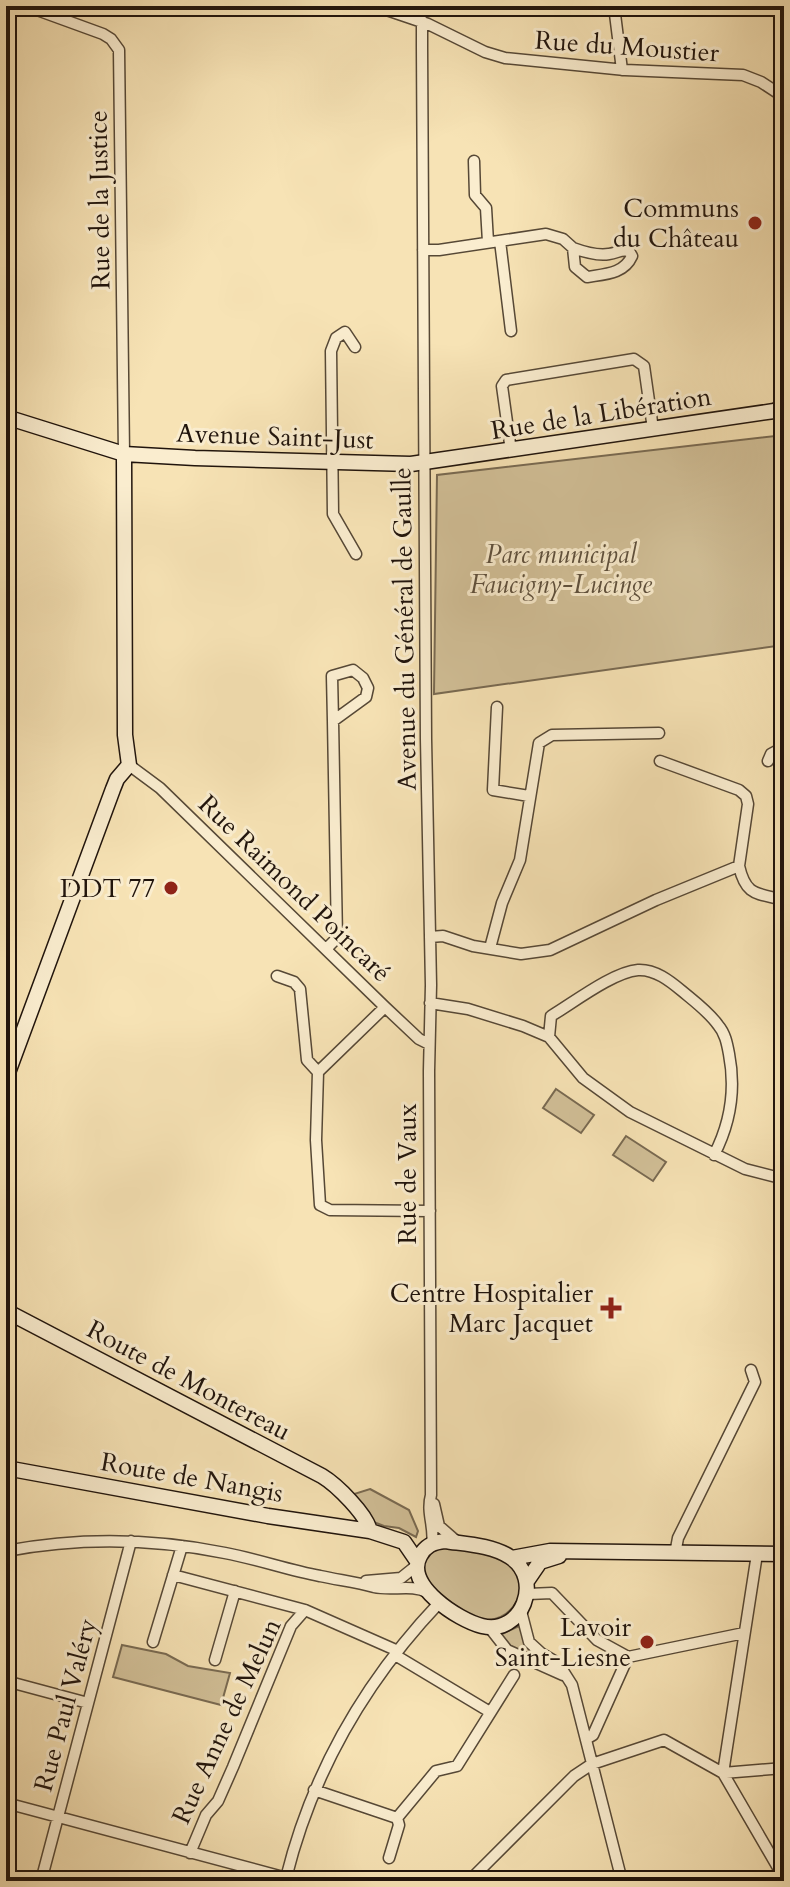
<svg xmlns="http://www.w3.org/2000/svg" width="790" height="1887" font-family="Cardo,serif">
	<rect width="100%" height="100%" fill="#f7e3b5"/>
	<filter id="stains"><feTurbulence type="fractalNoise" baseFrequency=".0025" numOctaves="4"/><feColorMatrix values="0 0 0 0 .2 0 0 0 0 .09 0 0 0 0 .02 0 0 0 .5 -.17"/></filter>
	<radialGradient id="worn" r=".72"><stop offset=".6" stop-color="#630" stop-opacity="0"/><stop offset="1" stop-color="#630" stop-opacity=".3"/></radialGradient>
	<!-- green -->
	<path fill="#d2c098" stroke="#796a52" stroke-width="2" d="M 784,435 L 784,645 L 434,694 L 437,475 Z
		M 556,1089 L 594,1115 L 581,1133 L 543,1108 Z
		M 626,1136 L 666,1162 L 653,1181 L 613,1155 Z
		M 370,1489 L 409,1510 L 418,1531 L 416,1537 L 399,1528 L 384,1526 L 371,1521 L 351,1495 Z
		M 441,1546 C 462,1550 498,1549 513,1566 C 533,1589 510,1626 480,1619 C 462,1614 443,1595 428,1585 C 417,1567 425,1555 441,1546 Z
		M 519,1626 L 522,1634 L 542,1661 L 513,1648 L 500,1635 Z
		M 122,1645 L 166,1654 L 188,1666 L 230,1673 L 221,1705 L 113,1677 Z"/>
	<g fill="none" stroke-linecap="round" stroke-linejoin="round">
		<defs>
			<path id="street" d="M 26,6 L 103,34 L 111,39 L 119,50 L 124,454
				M 375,6 L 428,24 L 485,52 L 505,58 L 625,70 L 743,75 L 761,82 L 784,97
				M 416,6 L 422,22 L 422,47 L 426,739 L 431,985 L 429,1071 L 431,1495 C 426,1513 435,1528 432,1544
				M 614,6 L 622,70
				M 474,161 L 475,195 L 486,208 L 488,242
				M 500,241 L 511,331
				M 423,250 L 439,250 L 546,234 L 563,239 L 573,248 L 575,267 L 587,277 C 605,274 624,274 632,256 L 629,251 C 620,249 618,253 609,254 C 597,256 584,252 573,248
				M 355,347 L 345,332 L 336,338 L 331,351 L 333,514 L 356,554
				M 511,451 L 502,386 L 506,380 L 634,359 L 644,366 L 653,429
				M 497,707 L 493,790 L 529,796
				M 768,761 L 771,754 L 784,747
				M 129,765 L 160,788 L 385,1007 L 419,1039 L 429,1044
				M 739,866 C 746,896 756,893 784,900
				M 430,937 L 443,936 L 473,946 L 521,954 L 550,950 L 656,900 L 739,866 L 748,804 L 746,796 L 739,790 L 660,761
				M 490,948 L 502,903 L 520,860 L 539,743 L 552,735 L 659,733
				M 326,949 L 337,938 L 333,721 L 366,697 L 368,688 L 363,678 L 353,670 L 332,676 L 333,721
				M 277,976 L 294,982 L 300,989 L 307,1060 L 318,1072
				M 430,1003 L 468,1009 L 523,1026 L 549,1037 L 583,1078 L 630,1112 L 745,1169 L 784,1179
				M 549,1037 L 551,1016 C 573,1003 613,972 638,970 C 655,969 670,981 682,991 C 694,1001 709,1012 718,1025 C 725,1033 727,1043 729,1054 C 736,1090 731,1122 714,1155
				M 318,1072 L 316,1140 L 320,1205 L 330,1210 L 430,1211
				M 318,1072 L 385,1007
				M 434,1504 L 439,1526 L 455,1540
				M 6,1551 C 80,1537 151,1538 225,1553 C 257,1559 288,1570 320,1576 C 338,1580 356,1582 374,1587 C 392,1591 412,1584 427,1592
				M 675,1554 L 678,1538 L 755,1382 L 751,1370
				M 757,1554 L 723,1773 L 784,1878
				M 173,1575 L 305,1610 L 398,1651
				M 366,1581 L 401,1578 L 416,1566
				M 528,1594 L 552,1593 L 597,1640 L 628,1657 L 744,1633
				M 521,1611 L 529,1642 L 541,1653 L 558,1663 L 572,1685 L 622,1881
				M 489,1627 L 507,1650 L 563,1675
				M 153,1642 L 182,1546
				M 395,1655 L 490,1712
				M 215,1660 L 235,1591
				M 6,1681 L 88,1703
				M 586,1739 L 593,1735 L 628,1657
				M 723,1773 L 784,1768
				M 314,1790 L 397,1818
				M 6,1803 L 298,1881
				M 397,1818 L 436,1771 L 457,1766 L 514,1675
				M 190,1853 L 206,1815 L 218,1801 L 233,1767 L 291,1626 L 305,1610
				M 389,1858 L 399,1825 L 397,1818
				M 286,1878 C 312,1773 366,1680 440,1602
				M 41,1881 L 131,1541
				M 469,1881 L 574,1776 L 592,1764 L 664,1740 L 723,1773"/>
			<path id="secondary" d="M 6,417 L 124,454 L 195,458 L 411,464 L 774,411 L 784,407
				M 6,1078 L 113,789 L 117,779 L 129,765 L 125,735 L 124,454
				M 6,1311 L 322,1476 C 337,1485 367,1515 370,1531
				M 6,1468 L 268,1516 L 370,1531 L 404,1542 L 417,1561
				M 445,1541 C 465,1544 492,1545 510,1557 C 544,1579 522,1636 482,1626 C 458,1620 404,1585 420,1556 C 425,1546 433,1542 445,1541 Z
				M 512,1558 L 550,1551 L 784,1554
				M 527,1581 L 540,1562 L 559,1556"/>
		</defs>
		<!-- street casing -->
		<use href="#street" stroke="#564836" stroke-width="13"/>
		<!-- secondary casing -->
		<use href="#secondary" stroke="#20140c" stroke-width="17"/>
		<!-- street -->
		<use href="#street" stroke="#faedcf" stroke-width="10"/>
		<!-- secondary -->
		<use href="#secondary" stroke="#faedcf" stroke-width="14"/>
	</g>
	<!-- markers -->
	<g fill="#8f2418" stroke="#faedcf" stroke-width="3">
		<circle cx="755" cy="223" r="8"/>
		<circle cx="171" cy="888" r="8"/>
		<path d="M607 1296h8v8h8v8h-8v8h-8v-8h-8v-8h8z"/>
		<circle cx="647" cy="1642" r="8"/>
	</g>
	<g text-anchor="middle" stroke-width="6" stroke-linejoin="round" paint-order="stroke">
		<!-- street labels -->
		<g font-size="26" fill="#20140c" stroke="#faedcf">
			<text transform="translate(627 46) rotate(4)" y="9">Rue du Moustier</text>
			<text transform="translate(99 200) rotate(-91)" y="9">Rue de la Justice</text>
			<text transform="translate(601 413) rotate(-9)" y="9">Rue de la Libération</text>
			<text transform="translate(275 436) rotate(2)" y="9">Avenue Saint-Just</text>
			<text transform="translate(404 629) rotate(-91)" y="9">Avenue du Général de Gaulle</text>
			<text transform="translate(295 888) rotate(44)" y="9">Rue Raimond Poincaré</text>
			<text transform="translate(407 1174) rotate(-90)" y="9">Rue de Vaux</text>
			<text transform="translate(189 1380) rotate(28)" y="9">Route de Montereau</text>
			<text transform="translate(192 1477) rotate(10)" y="9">Route de Nangis</text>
			<text transform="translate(65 1705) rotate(-75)" y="9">Rue Paul Valéry</text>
			<text transform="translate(226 1721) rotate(-65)" y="9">Rue Anne de Melun</text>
		</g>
		<!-- poi labels -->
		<g font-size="26" fill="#20140c" stroke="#faedcf" text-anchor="end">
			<text x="739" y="217">Communs<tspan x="739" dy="30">du Château</tspan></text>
			<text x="155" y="897">DDT 77</text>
			<text x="593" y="1302">Centre Hospitalier<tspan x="593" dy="30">Marc Jacquet</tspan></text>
			<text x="631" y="1636">Lavoir<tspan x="631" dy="30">Saint-Liesne</tspan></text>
		</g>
		<!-- park labels -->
		<g font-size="26" font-style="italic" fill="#5e503d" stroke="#faedcf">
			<text x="561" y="563">Parc municipal<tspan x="561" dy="30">Faucigny-Lucinge</tspan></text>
		</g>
	</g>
	<!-- margin -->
	<rect width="790" height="1887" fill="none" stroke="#f7e3b5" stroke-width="32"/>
	<rect x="8" y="8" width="774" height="1871" fill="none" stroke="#20140c" stroke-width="4"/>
	<rect x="16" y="16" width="758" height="1855" fill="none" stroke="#20140c" stroke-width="2"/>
	<rect width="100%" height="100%" filter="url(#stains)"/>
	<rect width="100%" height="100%" fill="url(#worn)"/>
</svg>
